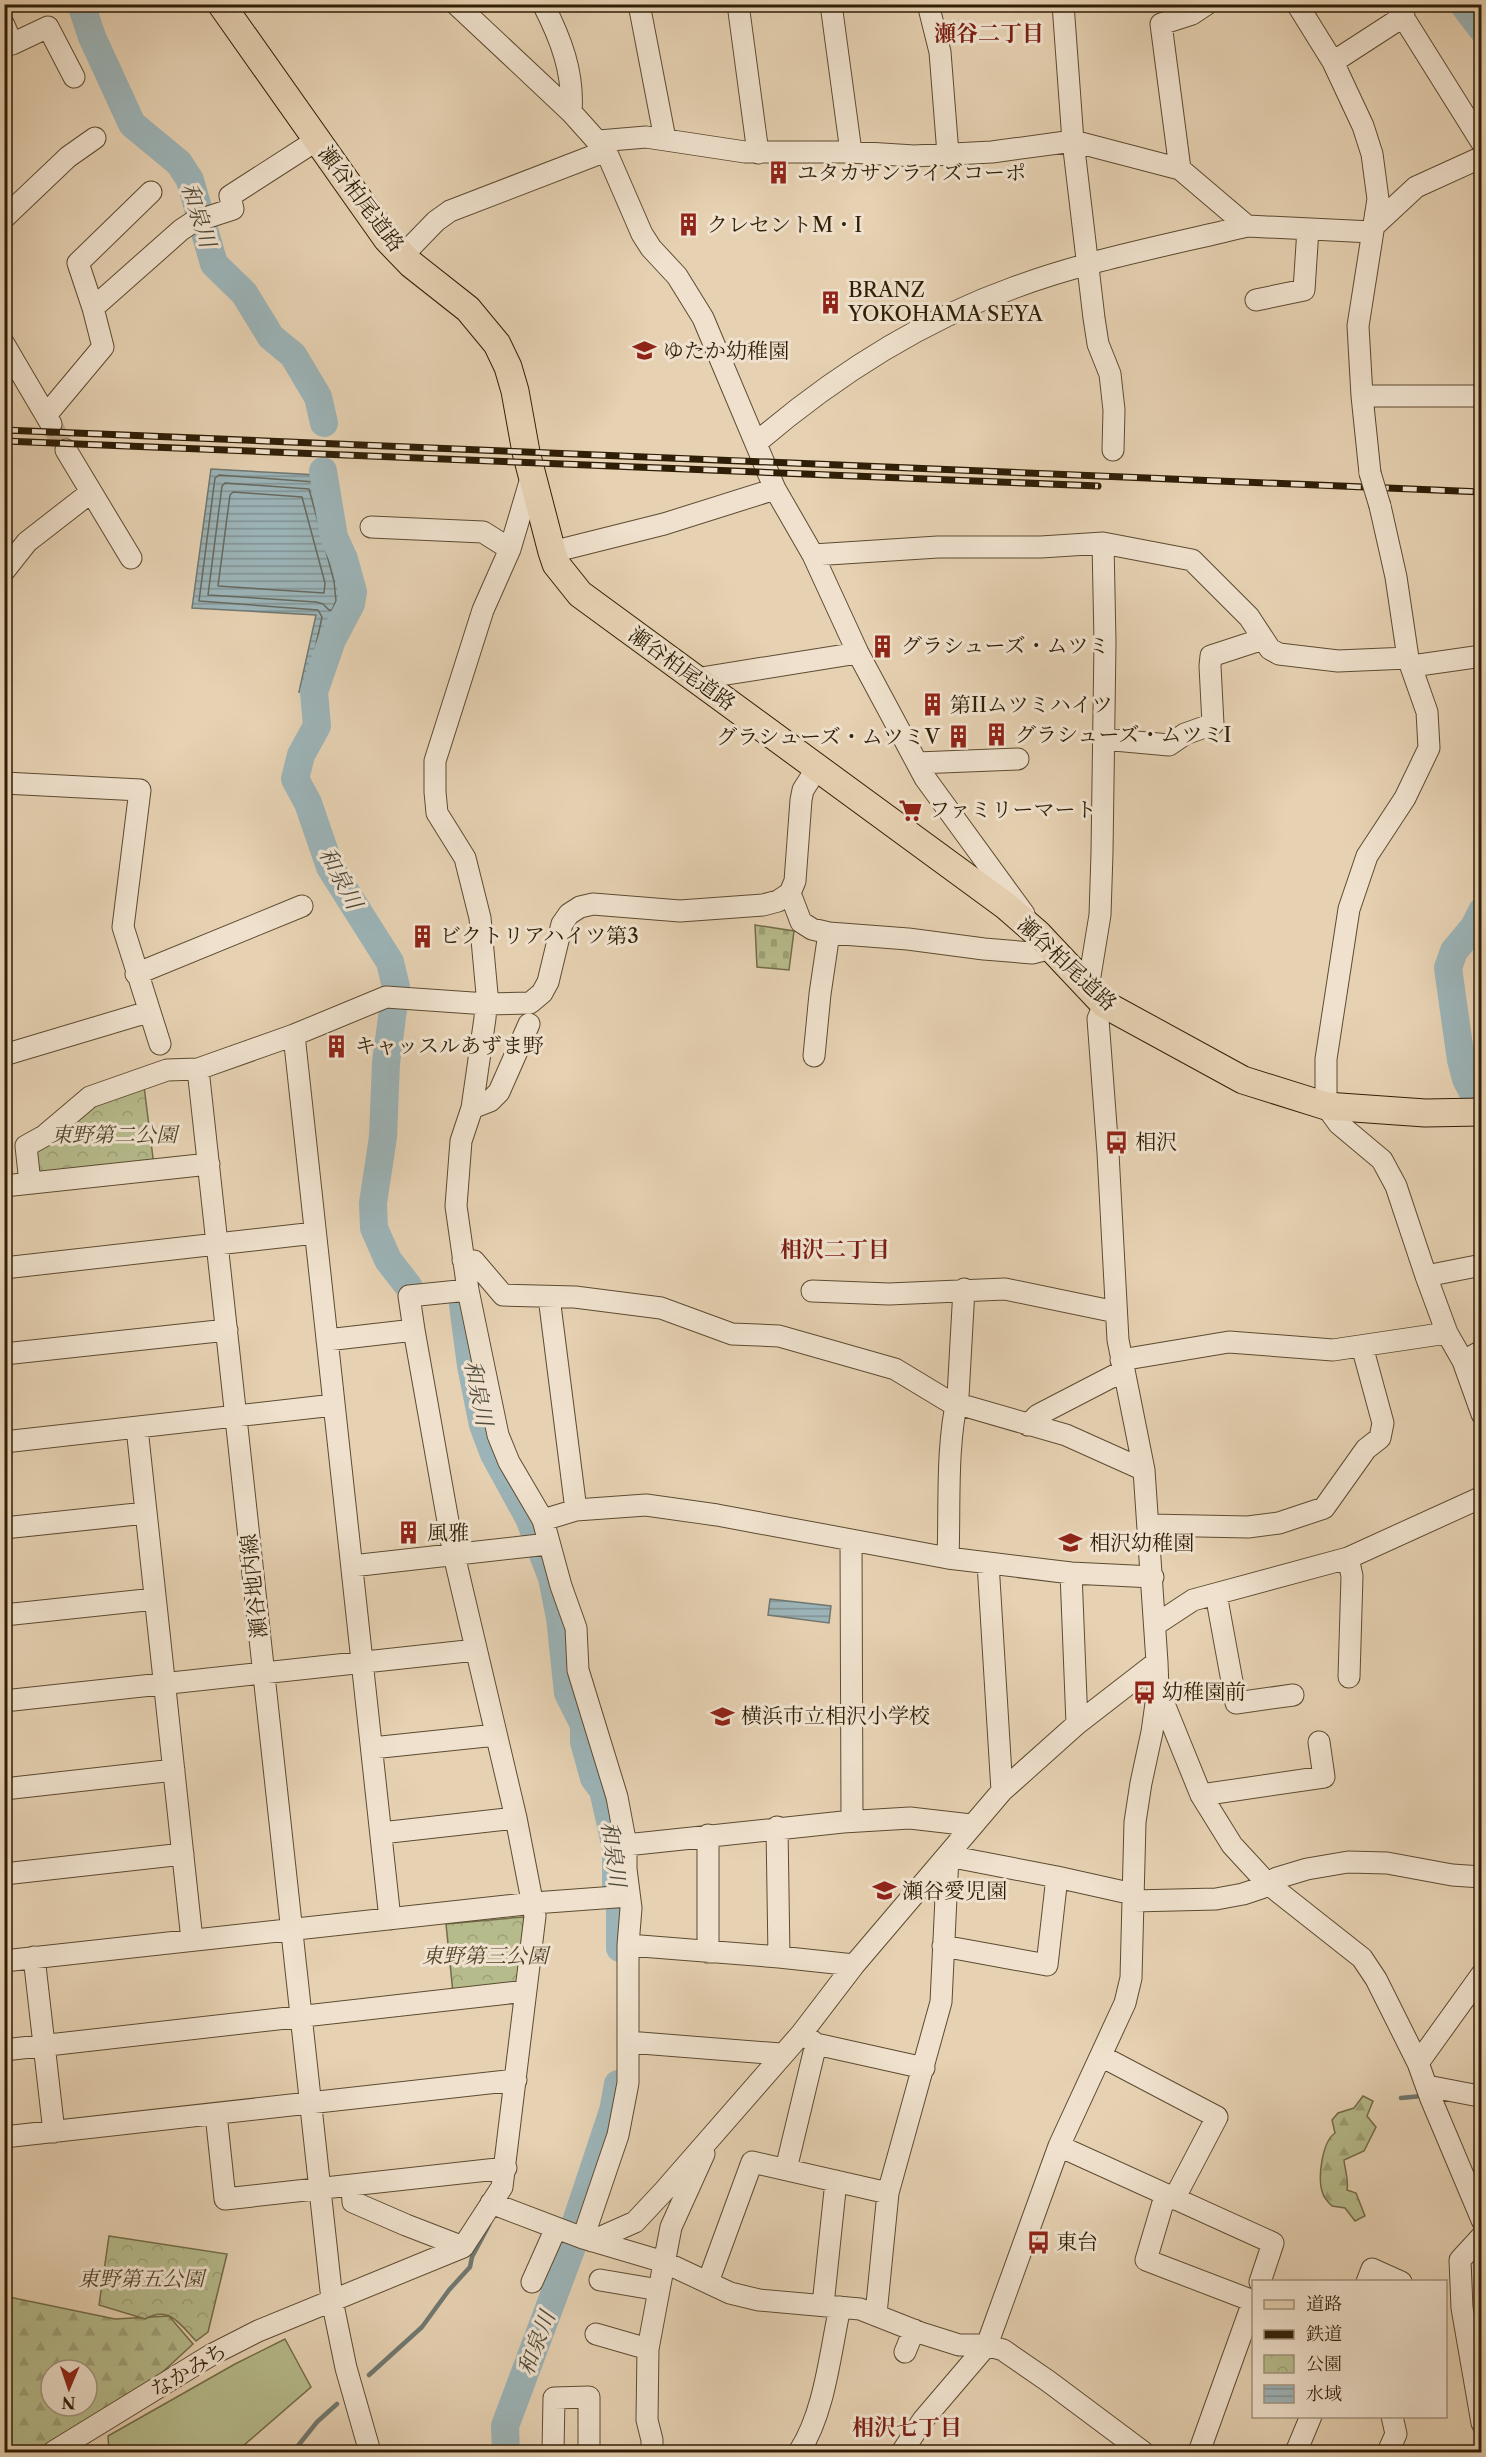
<svg xmlns="http://www.w3.org/2000/svg" width="1486" height="2457" font-family="'Libre Caslon Text','Noto Serif JP',serif">
	<defs>
		<pattern id="forest-firs" width="22" height="20" patternUnits="userSpaceOnUse" patternTransform="scale(1.5)"><rect width="22" height="20" fill="#b6bb8c"/><path d="M5 1l3.5 6h-7zM16 11l3.5 6h-7z" fill="#9da077"/></pattern>
		<pattern id="cemetery-stones" width="16" height="16" patternUnits="userSpaceOnUse" patternTransform="scale(1.5)"><rect width="16" height="16" fill="#b6bb8c"/><path d="M2 7V4a2 2 0 0 1 4 0v3zM10 15v-3a2 2 0 0 1 4 0v3z" fill="#9da077"/></pattern>
		<pattern id="park-crowns" width="20" height="18" patternUnits="userSpaceOnUse" patternTransform="scale(1.5)"><rect width="20" height="18" fill="#b6bb8c"/><path d="M2 6a3 3 0 1 1 6 0M12 15a3 3 0 1 1 6 0" fill="none" stroke="#9da077"/></pattern>
		<pattern id="water-rules" width="6" height="5" patternUnits="userSpaceOnUse" patternTransform="scale(1.5)"><rect width="6" height="5" fill="#9cb4b8"/><path d="M0 2.5h6" fill="none" stroke="#809294"/></pattern>
	</defs>
	<rect width="100%" height="100%" fill="#e6d1b2"/>
	<filter id="stains"><feTurbulence type="fractalNoise" baseFrequency=".00333" numOctaves="4"/><feColorMatrix values="0 0 0 0 .2 0 0 0 0 .09 0 0 0 0 .02 0 0 0 .5 -.17"/></filter>
	<radialGradient id="worn" r=".72"><stop offset=".6" stop-color="#630" stop-opacity="0"/><stop offset="1" stop-color="#630" stop-opacity=".3"/></radialGradient>
	<!-- forest -->
	<path fill="url(#forest-firs)" stroke="#726c49" stroke-width="1.5" fill-rule="evenodd" d="M 1363,2096 L 1373,2101 L 1367,2116 L 1376,2127 L 1364,2151 L 1344,2160 C 1345,2171 1349,2180 1347,2190 L 1356,2193 L 1365,2216 L 1355,2221 L 1345,2208 L 1332,2206 C 1329,2203 1324,2198 1323,2194 C 1317,2179 1322,2142 1335,2133 L 1332,2120 L 1338,2113 L 1354,2108 Z
		M 4,2296 L 115,2319 L 169,2316 L 193,2344 L 154,2380 L 58,2444 L 41,2452 L 5,2452 ZM 51,2370 L 87,2370 L 87,2406 L 51,2406 Z"/>
	<!-- cemetery -->
	<path fill="url(#cemetery-stones)" stroke="#726c49" stroke-width="1.5" d="M 755,925 L 794,931 L 789,970 L 757,967 Z"/>
	<!-- park -->
	<path fill="url(#park-crowns)" stroke="#726c49" stroke-width="1.5" d="M 144,1086 L 154,1166 L 38,1179 L 34,1149 L 92,1106 Z
		M 523,1917 L 527,1921 L 519,1990 L 453,1993 L 446,1924 Z
		M 109,2236 L 227,2254 L 208,2332 L 196,2341 C 180,2324 169,2305 145,2319 L 99,2305 Z"/>
	<!-- garden -->
	<path fill="#b6bb8c" stroke="#726c49" stroke-width="1.5" d="M 285,2339 L 311,2387 L 236,2452 L 109,2452 L 108,2436 L 235,2364 Z"/>
	<!-- water -->
	<path fill="url(#water-rules)" stroke="#707871" stroke-width="1.5" d="M 211,469 L 319,475 L 347,579 L 349,602 L 332,640 L 314,692 L 299,692 L 316,615 L 192,608 Z
		M 770,1599 L 831,1606 L 829,1623 L 768,1615 Z"/>
	<g fill="none" stroke-linecap="round" stroke-linejoin="round">
		<!-- shore -->
		<path stroke="#66695f" stroke-width="1.5" d="M 219,475 L 315,482 L 341,580 L 343,601 L 316,666 L 312,663 L 322,617 L 318,610 L 199,601 L 215,478 Z
			M 225,483 L 309,489 L 334,581 L 336,601 L 332,610 L 329,610 L 323,604 L 316,602 L 208,595 L 222,486 Z
			M 233,492 L 302,497 L 325,583 L 324,593 L 218,586 L 230,495 Z"/>
		<!-- stream -->
		<path stroke="#707871" stroke-width="4.5" d="M 1401,2098 L 1422,2096
			M 369,2375 L 422,2327 L 449,2290 L 470,2267 L 472,2257 L 489,2225
			M 293,2452 L 317,2422 L 337,2404"/>
		<!-- river -->
		<path stroke="#9cb4b8" stroke-width="28" d="M 81,4 L 92,37 L 132,124 L 179,163 L 190,180 L 214,264 L 244,293 L 271,337 L 293,355 L 318,397 L 324,423
			M 1463,4 L 1482,29
			M 323,471 L 334,537 L 344,559 L 353,592 L 351,604 L 332,640 L 314,692 L 317,726 L 301,755 L 295,779 L 308,803 L 330,867 L 390,962 L 396,987 L 386,1063 L 383,1137 L 373,1203 L 374,1228 L 388,1260 L 409,1287
			M 1477,1100 L 1466,1079 L 1461,1060 L 1448,968 L 1454,951 L 1474,927 L 1482,911
			M 463,1305 L 471,1366 L 483,1425 L 494,1454 L 529,1518 L 552,1578 L 560,1618 L 568,1693 L 584,1725 L 584,1742 L 594,1778 L 603,1790 L 616,1848 L 616,1886 L 620,1906 L 620,1948
			M 506,2452 L 505,2426 L 573,2244 L 575,2225 L 613,2111 L 618,2084"/>
		<!-- minor-tunnel -->
		<path stroke="#c1ad90" stroke-width="21" stroke-dasharray="21 10" stroke-linecap="butt" d="M 51,424 L 66,450"/>
		<defs>
			<path id="minor" d="M 456,4 L 571,112 L 606,151 L 642,234 L 651,248 L 677,276 L 703,318 L 775,489 L 813,555 L 858,653 L 925,778 L 1024,914
				M 543,4 C 561,39 574,73 571,112
				M 639,4 L 665,139
				M 738,4 L 758,153
				M 831,4 L 851,152
				M 928,4 L 940,52 L 948,154
				M 1063,4 L 1073,141 L 1094,318 L 1098,344 L 1110,374 L 1114,410 L 1113,450
				M 1297,4 L 1333,62 L 1363,126 L 1372,154 L 1378,199 L 1358,326 L 1362,396 L 1370,473
				M 1395,4 L 1482,143
				M 4,25 L 12,44 L 48,27 L 74,77
				M 1333,62 L 1404,16
				M 599,141 L 646,137 L 745,152 L 851,152 L 914,156 L 992,152 L 1073,141 L 1180,169 L 1247,226 L 1372,232
				M 1180,169 L 1161,24 L 1192,14 L 1207,4
				M 151,192 L 78,263 L 93,308 L 181,230 L 193,222 L 233,209 L 230,196 L 317,140
				M 4,218 L 68,157 L 95,138
				M 1374,226 L 1416,187 L 1482,157
				M 402,256 L 436,221 L 450,211 L 606,151
				M 1256,300 L 1304,290 L 1308,229
				M 4,344 L 51,424
				M 1362,396 L 1482,396
				M 47,414 L 103,347 L 93,308
				M 756,443 C 832,378 918,322 1013,288 C 1088,260 1169,245 1247,226
				M 66,450 L 131,558
				M 532,475 L 510,549 L 483,610 L 435,761 L 435,792 L 437,813 L 465,858 L 480,918 L 487,994 L 485,1018 L 472,1108 L 461,1141 L 456,1206 L 468,1290 L 498,1435 L 509,1462 L 543,1520 L 561,1586 L 576,1628 L 578,1670 L 617,1797 L 626,1845 L 626,1869 L 631,1908 L 628,1945 L 628,2083 L 618,2135 L 583,2238
				M 1380,506 L 1396,577 L 1408,658 L 1427,712 L 1429,748 L 1405,798 L 1367,856 L 1349,909 L 1326,1059 L 1326,1106 L 1339,1124 L 1382,1160 L 1396,1186 L 1426,1276 L 1447,1333 L 1463,1361 L 1482,1414
				M 371,527 L 483,532 L 510,549
				M 552,552 L 664,524 L 775,489
				M 813,555 L 938,547 L 1041,547 L 1103,543 L 1192,560 L 1249,617 L 1270,649 L 1279,654 L 1338,661 L 1408,658
				M 4,571 L 27,542 L 90,493
				M 1412,666 L 1482,656
				M 695,679 L 858,653
				M 1103,739 L 1169,745 L 1185,734 L 1213,724 L 1210,666 L 1211,656 L 1263,639
				M 917,763 L 1018,759
				M 4,783 L 140,790 L 123,927 L 160,1044
				M 790,893 L 801,922 L 812,929 L 829,933 L 908,939 L 984,949 L 1032,953 L 1052,948
				M 136,974 L 302,906
				M 1088,988 L 1100,915 L 1102,853 L 1105,642 L 1103,543
				M 294,1035 L 390,1919
				M 4,1055 L 148,1012
				M 814,1056 L 820,994 L 829,933
				M 198,1069 L 332,2300 L 346,2368 L 370,2452
				M 472,1108 L 490,1101 L 499,1092 L 529,1024
				M 30,1183 L 26,1146 L 44,1136 L 90,1097 L 167,1070 L 198,1069 L 294,1035 L 386,997 L 487,1004 L 530,1003 L 542,993 L 548,982 L 562,924 L 569,914 L 580,907 L 593,904 L 680,911 L 763,905 L 778,901 L 790,893 L 795,881 L 801,800 L 803,790 L 817,768
				M 4,1186 L 209,1164
				M 463,1260 L 474,1261 L 503,1295 L 575,1297 L 661,1308 L 732,1334 L 779,1336 L 895,1369 L 948,1401 L 1066,1435 L 1144,1470
				M 4,1268 L 315,1233
				M 1426,1276 L 1482,1265
				M 812,1291 L 889,1294 L 1005,1289 L 1116,1312
				M 549,1297 L 576,1510
				M 327,1340 L 414,1330 L 409,1296 L 468,1290
				M 4,1354 L 227,1330
				M 1121,1360 L 1229,1342 L 1333,1350 L 1447,1333
				M 1463,1361 L 1482,1351
				M 1028,1425 L 1038,1415 L 1123,1371
				M 137,1428 L 192,1940
				M 4,1442 L 334,1405
				M 543,1520 L 576,1510 L 646,1505 L 717,1515 L 948,1558 L 1071,1573 L 1153,1577
				M 1150,1525 L 1248,1527 L 1279,1523 L 1324,1508 L 1366,1449 L 1380,1438 L 1383,1423 L 1362,1346
				M 4,1528 L 146,1513
				M 851,1541 L 852,1821
				M 948,1558 C 950,1505 946,1447 958,1396 L 964,1289
				M 1348,1558 L 1352,1576 L 1349,1677
				M 988,1563 L 1002,1791
				M 352,1566 L 548,1544
				M 1071,1573 L 1077,1724
				M 1216,1594 L 1236,1703 L 1293,1695
				M 4,1615 L 155,1599
				M 1155,1625 L 1193,1600 L 1348,1558 L 1482,1497
				M 1160,1694 L 1201,1795 L 1232,1845 L 1267,1883 L 1362,1958 L 1376,1979 L 1418,2063 L 1431,2099 L 1482,2220
				M 4,1701 L 476,1650
				M 372,1748 L 496,1735
				M 4,1789 L 174,1770
				M 1201,1795 L 1324,1777 L 1319,1742
				M 777,1827 L 779,1957
				M 381,1833 L 516,1818
				M 708,1835 L 708,1952
				M 626,1845 L 843,1822 L 910,1818 L 971,1825
				M 4,1874 L 183,1854
				M 1133,1901 L 1216,1899 L 1243,1894 L 1261,1888 L 1277,1878 L 1307,1869 L 1348,1862 L 1387,1863 L 1452,1875 L 1482,1877
				M 628,1945 L 779,1957 L 854,1965
				M 943,1946 L 1047,1965 L 1057,1877
				M 34,1957 L 54,2132
				M 4,1961 L 534,1903 L 629,1896
				M 628,2042 L 781,2054
				M 816,2044 L 924,2068
				M 4,2050 L 526,1991
				M 1101,2056 L 1217,2117 L 1174,2199
				M 1418,2063 L 1482,1974
				M 1427,2086 L 1479,2096
				M 216,2114 L 225,2199 L 506,2168
				M 4,2137 L 516,2080
				M 1059,2146 L 1273,2243 L 1260,2282
				M 786,2169 L 816,2044 L 802,2033
				M 352,2186 L 353,2202 L 406,2225 L 463,2247
				M 1165,2196 L 1146,2260 L 1253,2301
				M 491,2203 L 583,2238 L 664,2262 L 730,2293 L 759,2300 L 860,2309 L 921,2333 L 959,2345 L 987,2345 L 1003,2350 L 1048,2381 L 1143,2452
				M 1482,2236 L 1460,2260 L 1462,2308 L 1482,2423
				M 592,2241 L 635,2222 L 664,2191 L 802,2033 L 854,1965 L 1002,1791 L 1077,1724 L 1157,1662
				M 600,2280 L 659,2290
				M 532,2282 L 556,2228
				M 708,2282 L 752,2162 L 888,2193
				M 1367,2282 L 1372,2269 L 1401,2282
				M 823,2305 L 836,2181
				M 876,2314 L 888,2193 L 941,2002 L 948,1856 L 1057,1877 L 1133,1894
				M 596,2334 L 648,2349
				M 905,2352 L 914,2330
				M 53,2452 L 211,2355 L 258,2331 L 463,2247 L 502,2187 L 535,1916 L 516,1818 L 454,1555 L 414,1330
				M 553,2452 L 554,2398 L 589,2397 L 589,2452
				M 652,2452 L 652,2440 L 647,2420 L 648,2349 L 659,2290 L 671,2227 L 704,2154
				M 799,2452 C 825,2412 830,2353 840,2307
				M 902,2452 L 923,2420 L 987,2345 L 1059,2146 L 1125,2003 L 1131,1978 L 1135,1822 L 1141,1783 L 1152,1732 L 1158,1689 L 1157,1662 L 1144,1470 L 1118,1340 L 1108,1153 L 1098,1019 L 1104,1004
				M 1199,2452 L 1254,2299
				M 1296,2452 L 1311,2416
				M 1388,2452 L 1396,2434 L 1392,2416"/>
			<path id="major" d="M 221,4 L 387,239 L 411,264 L 468,309 L 497,344 L 508,367 L 515,391 L 526,452 L 552,552 L 556,564 L 580,594 L 1006,906 L 1038,934 L 1104,1004 L 1243,1080 L 1326,1106 L 1425,1113 L 1482,1112"/>
		</defs>
		<!-- minor casing -->
		<use href="#minor" stroke="#5d4b31" stroke-width="23"/>
		<!-- major casing -->
		<use href="#major" stroke="#2f1e06" stroke-width="29"/>
		<!-- minor -->
		<use href="#minor" stroke="#efe1cd" stroke-width="21"/>
		<!-- major -->
		<use href="#major" stroke="#e6d1b2" stroke-width="27"/>
		<defs>
			<path id="rail" d="M 4,430 L 1482,492
				M 4,441 L 1098,486"/>
		</defs>
		<!-- rail casing -->
		<use href="#rail" stroke="#2f1e06" stroke-width="7"/>
		<!-- rail -->
		<use href="#rail" stroke="#efe1cd" stroke-width="4.5" stroke-dasharray="14" stroke-linecap="butt"/>
		<defs>
			<path id="minor-bridge" d="M 1370,473 L 1380,506"/>
		</defs>
		<!-- minor-bridge casing -->
		<use href="#minor-bridge" stroke="#5d4b31" stroke-width="23" stroke-linecap="butt"/>
		<!-- minor-bridge -->
		<use href="#minor-bridge" stroke="#efe1cd" stroke-width="21"/>
	</g>
	<!-- icons -->
	<defs>
		<symbol id="building-bare" viewBox="-9 -9 18 18"><path d="M-4-6H4V6H1V3H-1V6H-4ZM-2.5-4.3h1.7v1.8h-1.7ZM.8-4.3h1.7v1.8H.8ZM-2.5-1h1.7V.8h-1.7ZM.8-1h1.7V.8H.8Z" fill="#8f2418" stroke="#efe1cd" stroke-width="2.5" paint-order="stroke"/></symbol>
		<symbol id="school-bare" viewBox="-9 -9 18 18"><path d="M0-5L7-2L0 1L-7-2ZM-4 1L0 2.5L4 1V4Q0 6-4 4Z" fill="#8f2418" stroke="#efe1cd" stroke-width="2.5" paint-order="stroke"/></symbol>
		<symbol id="supermarket-bare" viewBox="-9 -9 18 18"><path d="M-6-5.5h2.5l.6 2H6L4.5 2H-2.5L-4.4-4H-6ZM-1.5 3.2a1.3 1.3 0 1 0 .1 0ZM3 3.2a1.3 1.3 0 1 0 .1 0Z" fill="#8f2418" stroke="#efe1cd" stroke-width="2.5" paint-order="stroke"/></symbol>
		<symbol id="bus-bare" viewBox="-9 -9 18 18"><path d="M-5-6H5V4H4V6H2V4H-2V6H-4V4H-5ZM-3.5-4V0h7V-4ZM-3.5 1.2v1.5H-2V1.2ZM2 1.2v1.5H3.5V1.2Z" fill="#8f2418" stroke="#efe1cd" stroke-width="2.5" paint-order="stroke"/></symbol>
	</defs>
	<g fill-rule="evenodd">
		<use href="#building-bare" x="762" y="156" width="33" height="33"/>
		<use href="#building-bare" x="672" y="208" width="33" height="33"/>
		<use href="#building-bare" x="814" y="286" width="33" height="33"/>
		<use href="#school-bare" x="628" y="334" width="33" height="33"/>
		<use href="#building-bare" x="866" y="630" width="33" height="33"/>
		<use href="#building-bare" x="916" y="688" width="33" height="33"/>
		<use href="#building-bare" x="980" y="718" width="33" height="33"/>
		<use href="#building-bare" x="942" y="720" width="33" height="33"/>
		<use href="#supermarket-bare" x="894" y="794" width="33" height="33"/>
		<use href="#building-bare" x="406" y="920" width="33" height="33"/>
		<use href="#building-bare" x="320" y="1030" width="33" height="33"/>
		<use href="#bus-bare" x="1100" y="1126" width="33" height="33"/>
		<use href="#building-bare" x="392" y="1516" width="33" height="33"/>
		<use href="#school-bare" x="1054" y="1526" width="33" height="33"/>
		<use href="#bus-bare" x="1128" y="1676" width="33" height="33"/>
		<use href="#school-bare" x="706" y="1700" width="33" height="33"/>
		<use href="#school-bare" x="868" y="1874" width="33" height="33"/>
		<use href="#bus-bare" x="1022" y="2226" width="33" height="33"/>
	</g>
	<g text-anchor="middle" stroke-width="6" stroke-linejoin="round" paint-order="stroke">
		<!-- poi labels -->
		<g font-size="21" fill="#2f1e06" stroke="#efe1cd" text-anchor="start">
			<text x="797" y="180">ユタカサンライズコーポ</text>
			<text x="707" y="232">クレセントM・I</text>
			<text x="848" y="297">BRANZ<tspan x="848" dy="24">YOKOHAMA SEYA</tspan></text>
			<text x="663" y="358">ゆたか幼稚園</text>
			<text x="901" y="653">グラシューズ・ムツミ</text>
			<text x="950" y="712">第IIムツミハイツ</text>
			<text x="1015" y="742">グラシューズ・ムツミI</text>
			<text x="940" y="744" text-anchor="end">グラシューズ・ムツミV</text>
			<text x="929" y="817">ファミリーマート</text>
			<text x="440" y="943">ビクトリアハイツ第3</text>
			<text x="355" y="1053">キャッスルあずま野</text>
			<text x="1135" y="1149">相沢</text>
			<text x="427" y="1540">風雅</text>
			<text x="1089" y="1550">相沢幼稚園</text>
			<text x="1162" y="1699">幼稚園前</text>
			<text x="741" y="1723">横浜市立相沢小学校</text>
			<text x="902" y="1898">瀬谷愛児園</text>
			<text x="1056" y="2249">東台</text>
		</g>
		<!-- street labels -->
		<g font-size="21" fill="#2f1e06" stroke="#efe1cd">
			<text transform="translate(361 199) rotate(53)" y="7">瀬谷柏尾道路</text>
			<text transform="translate(682 669) rotate(36)" y="7">瀬谷柏尾道路</text>
			<text transform="translate(1067 964) rotate(43)" y="7">瀬谷柏尾道路</text>
			<text transform="translate(254 1586) rotate(-96)" y="7">瀬谷地内線</text>
			<text transform="translate(189 2370) rotate(-31)" y="7">なかみち</text>
		</g>
		<!-- park labels -->
		<g font-size="21" font-style="italic" fill="#514528" stroke="#efe1cd">
			<text x="114" y="1142">東野第二公園</text>
			<text x="485" y="1963">東野第三公園</text>
			<text x="141" y="2286">東野第五公園</text>
		</g>
		<!-- neighbourhood labels -->
		<g font-size="22" font-weight="bold" fill="#7a1f14" stroke="#efe1cd">
			<text x="989" y="41">瀬谷二丁目</text>
			<text x="835" y="1257">相沢二丁目</text>
			<text x="907" y="2435">相沢七丁目</text>
		</g>
		<!-- water labels -->
		<g font-size="22" font-style="italic" fill="#504b3b" stroke="#efe1cd">
			<text transform="translate(199 215) rotate(72)" y="8">和泉川</text>
			<text transform="translate(341 878) rotate(62)" y="8">和泉川</text>
			<text transform="translate(479 1393) rotate(79)" y="8">和泉川</text>
			<text transform="translate(614 1854) rotate(82)" y="8">和泉川</text>
			<text transform="translate(536 2343) rotate(-69)" y="8">和泉川</text>
		</g>
	</g>
	<!-- margin -->
	<rect width="1486" height="2457" fill="none" stroke="#e6d1b2" stroke-width="24"/>
	<rect x="6" y="6" width="1474" height="2445" fill="none" stroke="#2f1e06" stroke-width="3"/>
	<rect x="12" y="12" width="1462" height="2433" fill="none" stroke="#2f1e06" stroke-width="1.5"/>
	<!-- legend -->
	<rect x="1252" y="2280" width="195" height="138" fill="#efe1cd" stroke="#a2937d" stroke-width="1.5"/>
	<rect x="1264" y="2300" width="30" height="9" fill="#e6d1b2" stroke="#a2937d" stroke-width="1.5"/>
	<text x="1306" y="2310" font-size="18" fill="#2f1e06">道路</text>
	<rect x="1264" y="2330" width="30" height="9" fill="#2f1e06" stroke="#a2937d" stroke-width="1.5"/>
	<text x="1306" y="2340" font-size="18" fill="#2f1e06">鉄道</text>
	<rect x="1264" y="2355" width="30" height="18" fill="url(#park-crowns)" stroke="#a2937d" stroke-width="1.5"/>
	<text x="1306" y="2370" font-size="18" fill="#2f1e06">公園</text>
	<rect x="1264" y="2385" width="30" height="18" fill="url(#water-rules)" stroke="#a2937d" stroke-width="1.5"/>
	<text x="1306" y="2400" font-size="18" fill="#2f1e06">水域</text>
	<!-- north arrow -->
	<g transform="translate(69 2388) rotate(182)"><circle r="28" fill="#efe1cd" stroke="#a2937d" stroke-width="1.5"/>
	<path d="M0-4.5L10 22L0 15L-10 22Z" fill="#8f2418"/>
	<text y="-9" font-size="16" font-weight="bold" text-anchor="middle" fill="#2f1e06">N</text>
	</g>
	<rect width="100%" height="100%" filter="url(#stains)"/>
	<rect width="100%" height="100%" fill="url(#worn)"/>
</svg>
